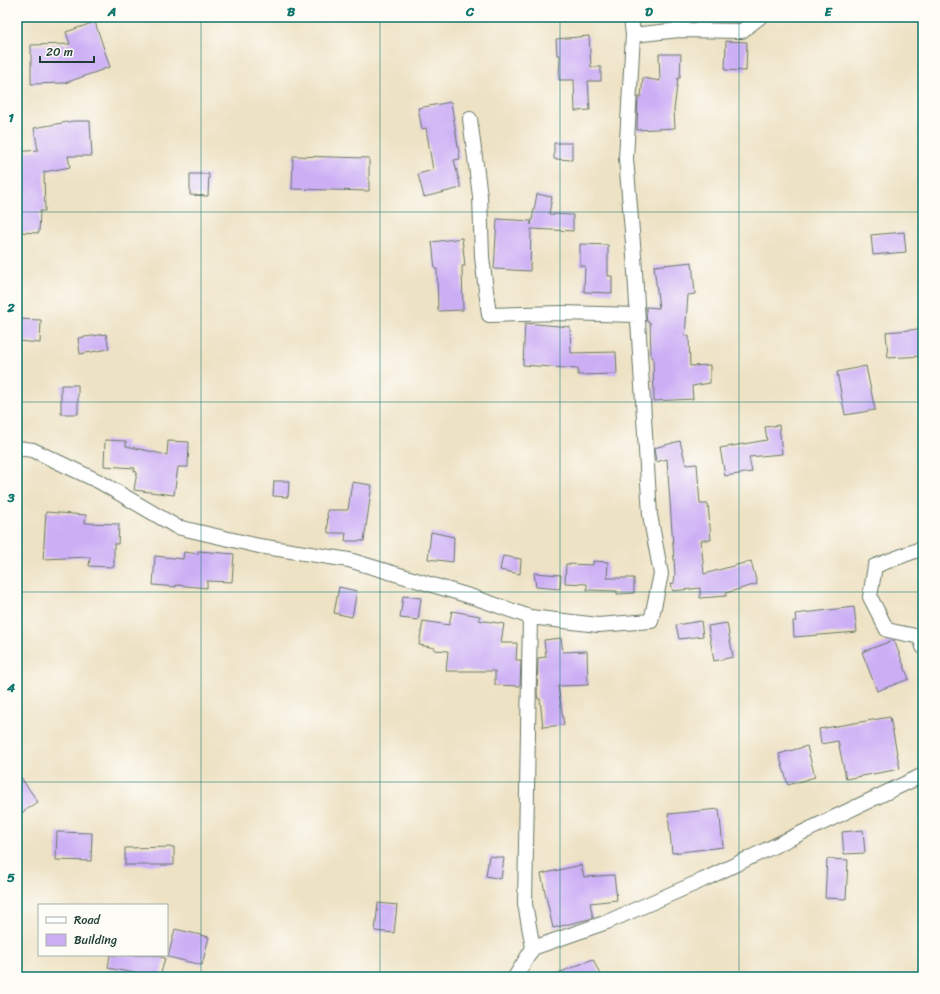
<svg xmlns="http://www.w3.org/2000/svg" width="940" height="994" font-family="Sriracha,sans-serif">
	<rect width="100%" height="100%" fill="#fdfcf7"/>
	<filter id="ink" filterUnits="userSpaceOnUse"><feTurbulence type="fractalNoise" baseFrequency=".025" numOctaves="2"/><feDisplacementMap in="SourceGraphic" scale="8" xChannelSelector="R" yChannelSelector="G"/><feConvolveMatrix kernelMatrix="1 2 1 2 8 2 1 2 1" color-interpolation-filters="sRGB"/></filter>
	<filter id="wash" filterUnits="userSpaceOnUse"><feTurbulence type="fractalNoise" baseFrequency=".012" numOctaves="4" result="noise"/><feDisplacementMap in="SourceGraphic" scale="16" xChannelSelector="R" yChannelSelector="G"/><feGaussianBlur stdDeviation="0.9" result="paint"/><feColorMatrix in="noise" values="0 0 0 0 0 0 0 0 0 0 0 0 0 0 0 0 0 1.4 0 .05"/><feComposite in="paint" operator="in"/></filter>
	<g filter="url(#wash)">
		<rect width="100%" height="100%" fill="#eee2c4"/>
		<g id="blocks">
			<!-- building -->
			<path fill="#ccaef5" d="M 95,22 L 110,67 L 65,83 L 31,84 L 31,45 L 70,44 L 66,32 Z
				M 589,36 L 591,67 L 601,67 L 601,81 L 588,81 L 590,110 L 575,111 L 574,80 L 559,80 L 560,55 L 557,55 L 556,39 Z
				M 726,41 L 747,42 L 746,71 L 725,70 Z
				M 659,54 L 681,54 L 680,78 L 678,78 L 674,110 L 675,128 L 637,130 L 638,97 L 641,97 L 643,78 L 660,81 Z
				M 451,102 L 460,159 L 454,160 L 461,188 L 424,197 L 418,174 L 433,170 L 426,128 L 422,129 L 418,108 Z
				M 73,121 L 90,121 L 92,156 L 68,156 L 70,167 L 44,172 L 45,211 L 40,211 L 39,233 L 17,232 L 17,152 L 38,150 L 34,128 Z
				M 554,143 L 572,143 L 572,160 L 554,159 Z
				M 293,156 L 369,158 L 369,191 L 292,189 Z
				M 190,174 L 209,174 L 208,196 L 190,195 Z
				M 537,194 L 552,197 L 549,214 L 573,215 L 573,231 L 531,229 L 530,271 L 494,269 L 497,219 L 531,221 L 531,225 Z
				M 904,232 L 906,252 L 873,255 L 871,235 Z
				M 462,238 L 465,266 L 462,266 L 463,310 L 438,311 L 437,269 L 435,269 L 432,242 Z
				M 580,244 L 608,245 L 608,276 L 612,276 L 612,293 L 584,292 L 585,266 L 580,266 Z
				M 692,262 L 695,294 L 688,295 L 685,336 L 689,336 L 690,366 L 710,365 L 710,383 L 692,386 L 693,399 L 654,401 L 653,357 L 651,357 L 650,322 L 647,322 L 646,312 L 646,307 L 659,308 L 654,266 Z
				M 17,319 L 41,320 L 40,343 L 17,341 Z
				M 525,323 L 570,327 L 571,353 L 616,352 L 617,374 L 578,375 L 578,369 L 523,365 Z
				M 921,329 L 923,356 L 888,358 L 886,332 Z
				M 106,334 L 109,349 L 80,354 L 78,338 Z
				M 866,366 L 875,410 L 845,415 L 837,372 Z
				M 61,385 L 78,385 L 78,414 L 61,414 Z
				M 779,425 L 782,454 L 749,457 L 752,472 L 725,476 L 720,448 L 767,440 L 765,427 Z
				M 105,440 L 126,441 L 126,446 L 167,455 L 168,441 L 189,442 L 188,467 L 178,467 L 174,495 L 134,490 L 137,472 L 134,471 L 135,468 L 104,466 Z
				M 680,441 L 686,465 L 697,464 L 700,504 L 708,504 L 711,540 L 701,540 L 704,574 L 751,561 L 757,584 L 726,593 L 726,596 L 700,598 L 700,588 L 673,591 L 671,584 L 674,583 L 675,574 L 667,459 L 656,462 L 654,448 Z
				M 274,481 L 289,481 L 288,497 L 273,496 Z
				M 352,482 L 372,485 L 364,541 L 345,541 L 346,533 L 328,533 L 327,510 L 348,510 Z
				M 46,512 L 86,515 L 85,523 L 119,524 L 118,544 L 114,544 L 114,567 L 89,566 L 90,557 L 43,559 Z
				M 431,532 L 454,537 L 453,562 L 428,559 Z
				M 198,551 L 234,554 L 232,582 L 207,581 L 207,588 L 176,585 L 176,587 L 153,585 L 155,556 L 183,559 L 184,552 L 198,554 Z
				M 503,556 L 521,559 L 520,574 L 500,570 Z
				M 593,561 L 608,562 L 607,578 L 634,578 L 634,593 L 617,594 L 617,591 L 587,590 L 587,584 L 565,583 L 566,564 L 593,565 Z
				M 534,573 L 561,575 L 560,589 L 536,587 Z
				M 339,587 L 357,591 L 352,617 L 334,613 Z
				M 403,596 L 421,598 L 418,620 L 400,618 Z
				M 854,607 L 857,632 L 794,637 L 793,621 L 796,621 L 795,614 Z
				M 452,611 L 480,616 L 479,620 L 504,624 L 501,643 L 517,643 L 516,660 L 521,660 L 520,686 L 495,685 L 495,671 L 446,671 L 448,651 L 434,650 L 435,648 L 419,645 L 423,621 L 449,625 Z
				M 701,621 L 703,636 L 679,639 L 676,625 Z
				M 727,623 L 733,657 L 714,661 L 708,626 Z
				M 561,638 L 563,652 L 587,651 L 588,685 L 558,686 L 564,725 L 543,727 L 540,699 L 538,699 L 537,694 L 538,658 L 546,657 L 544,640 Z
				M 894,640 L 909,679 L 877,691 L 862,652 Z
				M 890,717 L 900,769 L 846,779 L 838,741 L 821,744 L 819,729 Z
				M 807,746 L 815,777 L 788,785 L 779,754 Z
				M 17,772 L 38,802 L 17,816 Z
				M 719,809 L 723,847 L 672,853 L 668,814 Z
				M 863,830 L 865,853 L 844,854 L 842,832 Z
				M 57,832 L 92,833 L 91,861 L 56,860 Z
				M 174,847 L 174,865 L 125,865 L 125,848 Z
				M 489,856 L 504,858 L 501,879 L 486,876 Z
				M 827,859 L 848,860 L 846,899 L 825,898 Z
				M 581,865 L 584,877 L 614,875 L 617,900 L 590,903 L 593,918 L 553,928 L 541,874 Z
				M 378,903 L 397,905 L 394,933 L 375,931 Z
				M 175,929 L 209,937 L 202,965 L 168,957 Z
				M 110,955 L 154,955 L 165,958 L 160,977 L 144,977 L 145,975 L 108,968 Z
				M 593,959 L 601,977 L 551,977 L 551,976 Z"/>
		</g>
	</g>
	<g filter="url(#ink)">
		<use href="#blocks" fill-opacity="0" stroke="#677766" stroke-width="1"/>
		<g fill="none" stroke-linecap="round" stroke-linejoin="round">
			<defs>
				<path id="minor" d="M 633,35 L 679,30 L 742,31 L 760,17
					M 470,119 L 480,196 L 482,257 L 489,315 L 562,313 L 637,315
					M 17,448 L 33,450 L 100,482 L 177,527 L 259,546 L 349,560 L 476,598 L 530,617 L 598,625 L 651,621 L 661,574 L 650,515 L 634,256 L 626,158 L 633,35 L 631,17
					M 923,548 L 875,566 L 870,597 L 887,630 L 920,637 L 923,647
					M 533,948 L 607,922 L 703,880 L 923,775
					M 515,977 L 533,948 L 525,904 L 530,617"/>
			</defs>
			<!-- minor casing -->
			<use href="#minor" stroke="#677766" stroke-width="16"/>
			<!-- minor -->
			<use href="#minor" stroke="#fff" stroke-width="14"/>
		</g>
	</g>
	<!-- grid -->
	<path fill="none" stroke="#0f766e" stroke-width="1" stroke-opacity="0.55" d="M 201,17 L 201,977M 380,17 L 380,977M 560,17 L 560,977M 739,17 L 739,977M 17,212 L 923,212M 17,402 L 923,402M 17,592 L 923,592M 17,782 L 923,782"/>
	<!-- margin -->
	<rect width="940" height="994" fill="none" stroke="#fdfcf7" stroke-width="44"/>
	<!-- legend -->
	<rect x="38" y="904" width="130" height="52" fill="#fdfcf7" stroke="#a4b0a9"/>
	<rect x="46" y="917" width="20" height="6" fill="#ffffff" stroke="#a4b0a9"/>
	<text x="74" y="924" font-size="12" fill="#1f3d34">Road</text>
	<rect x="46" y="934" width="20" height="12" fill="#ccaef5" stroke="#a4b0a9"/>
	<text x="74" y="944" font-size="12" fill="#1f3d34">Building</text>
	<!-- scale -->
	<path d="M40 56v6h54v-6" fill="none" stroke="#1f3d34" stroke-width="2"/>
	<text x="46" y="56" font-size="12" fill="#1f3d34" stroke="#fdfcf7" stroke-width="3" paint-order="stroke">20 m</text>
	<rect x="22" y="22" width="896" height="950" fill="none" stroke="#0f766e" stroke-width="1.5"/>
	<g font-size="13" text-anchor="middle" font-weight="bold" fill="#0f766e">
		<text x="112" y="16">A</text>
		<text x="291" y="16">B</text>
		<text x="470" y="16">C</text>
		<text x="649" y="16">D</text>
		<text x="828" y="16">E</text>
		<text x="11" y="122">1</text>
		<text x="11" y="312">2</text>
		<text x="11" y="502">3</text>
		<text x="11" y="692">4</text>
		<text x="11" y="882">5</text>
	</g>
</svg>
